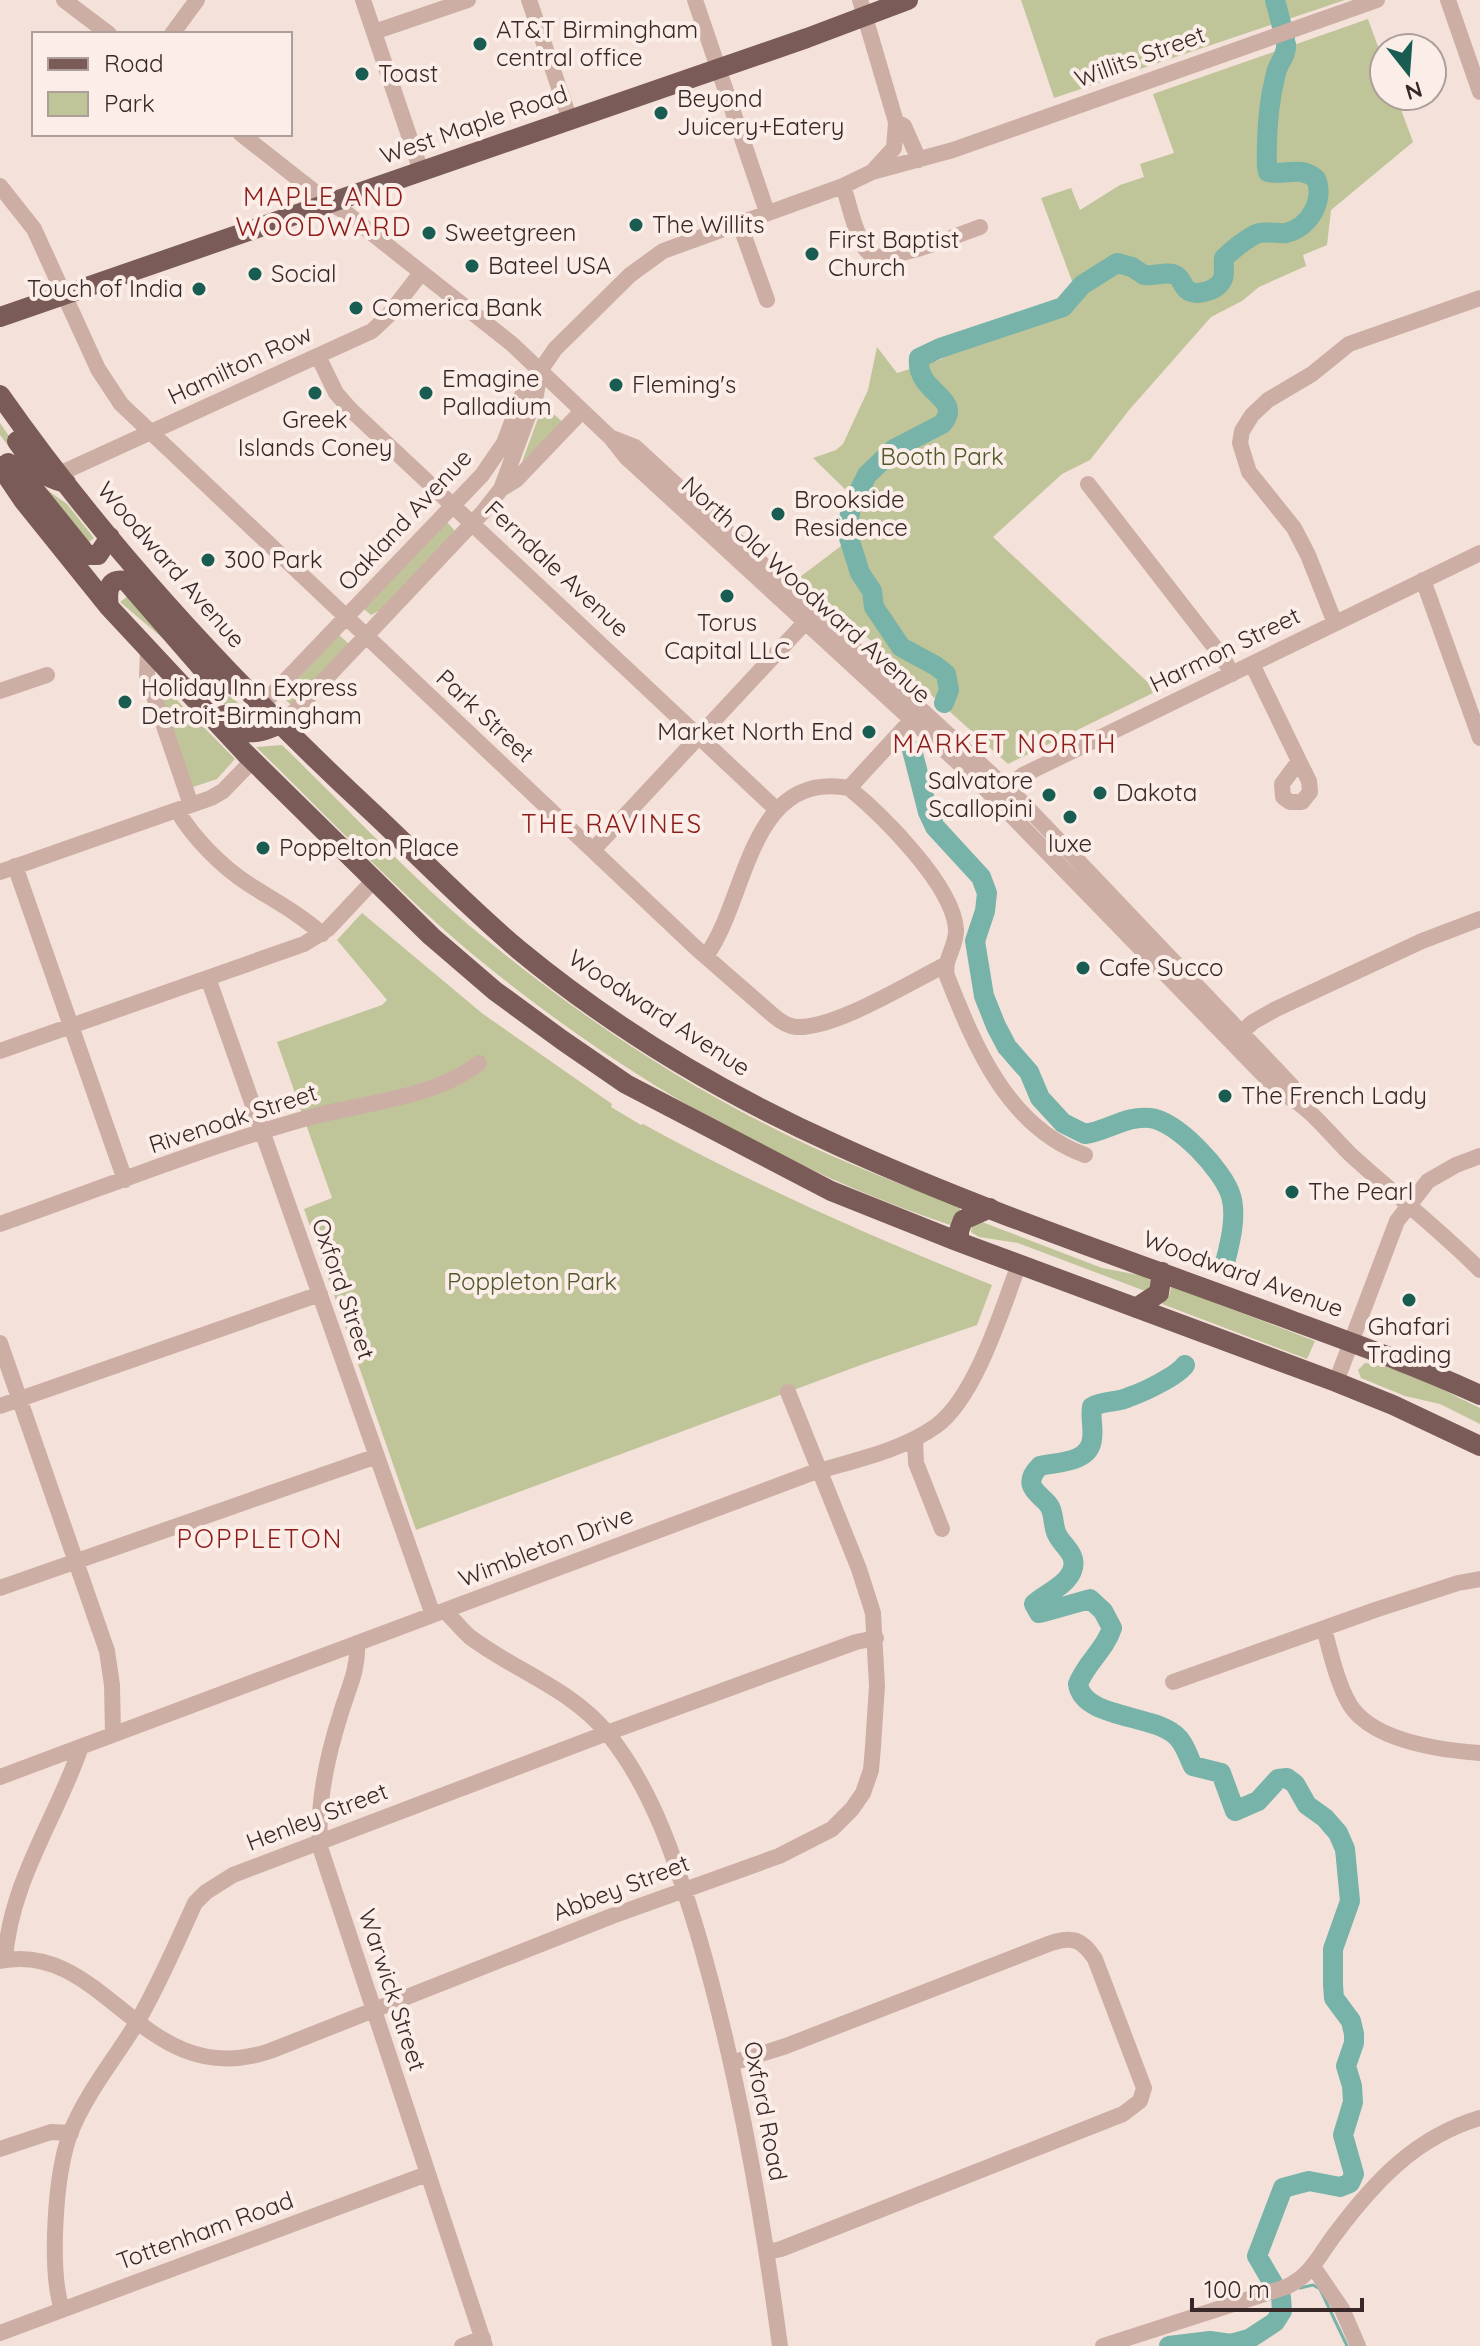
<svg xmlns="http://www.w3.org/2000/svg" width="1480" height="2346" font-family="Quicksand,sans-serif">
	<rect width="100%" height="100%" fill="#f4e2da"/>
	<!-- green -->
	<path fill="#bfc499" d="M 1021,0 L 1345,0 L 1054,98 Z
		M 1368,19 L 1384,63 L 1384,96 L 1396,96 L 1413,142 L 1331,210 L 1327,245 L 1303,255 L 1306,266 L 1259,287 L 1242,301 L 1211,317 L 1130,409 L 1090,460 L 1062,474 L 993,537 L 1157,691 L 1008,764 L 800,577 L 845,543 L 843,532 L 853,497 L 813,458 L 836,450 L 843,444 L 868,390 L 877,347 L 897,373 L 942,359 L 950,339 L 1025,328 L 1075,289 L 1041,198 L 1071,188 L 1080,210 L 1120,185 L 1144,177 L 1140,164 L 1174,153 L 1153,94 Z
		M 543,405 L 564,423 L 522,462 Z
		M 0,423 L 46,489 L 67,504 L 94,538 L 84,546 L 0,435 Z
		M 447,522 L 455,531 L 381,610 L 371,615 L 364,609 Z
		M 131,594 L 214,687 L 235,700 L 252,716 L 243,725 L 166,641 L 120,602 Z
		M 339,635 L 349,644 L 291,705 L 282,696 Z
		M 158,685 L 163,686 L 235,759 L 217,779 L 193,787 L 191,785 Z
		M 282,745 C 351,812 418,885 493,945 C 584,1019 682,1084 787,1135 C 844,1163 902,1185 961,1207 L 953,1226 C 778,1168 612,1070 471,953 C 395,889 327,816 256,747 Z
		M 362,913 L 483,1014 L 612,1104 L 611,1107 L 641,1125 L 643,1124 C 756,1186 872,1237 992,1285 L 977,1325 L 869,1362 L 416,1530 L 304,1209 L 332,1198 L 277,1042 L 382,1005 L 387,1000 L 337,940 Z
		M 982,1222 L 1102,1268 L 1144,1276 L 1154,1282 L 1153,1289 L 1145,1291 L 1018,1243 L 979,1237 L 971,1232 L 972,1226 Z
		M 1171,1286 L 1315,1341 L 1307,1359 L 1162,1304 L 1170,1294 Z
		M 1365,1363 C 1405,1367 1444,1391 1480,1408 L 1480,1424 L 1440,1404 L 1405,1396 L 1361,1378 L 1358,1370 Z"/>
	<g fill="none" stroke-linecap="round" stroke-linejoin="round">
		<!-- stream -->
		<path stroke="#77b3a8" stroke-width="3" d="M 1300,2288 L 1313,2285 L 1320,2289 L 1347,2346"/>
		<!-- river -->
		<path stroke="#77b3a8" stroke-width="20" d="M 1275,0 L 1285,38
			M 944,703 L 949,690 L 946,674 L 936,666 L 901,647 L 874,607 L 872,591 L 860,573 L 849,538 L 848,526 L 851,507 L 867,475 L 894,449 L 942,424 C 965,398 915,393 919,358 L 940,348 L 1063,307 L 1082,285 L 1117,263 L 1132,267 L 1144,275 C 1154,277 1168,270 1177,276 C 1182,279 1182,287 1189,291 C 1199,296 1219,290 1223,278 C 1225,273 1223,264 1224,258 C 1232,250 1244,241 1254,235 C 1264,230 1276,234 1286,233 C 1309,228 1325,200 1316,179 C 1301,165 1285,176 1268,172 L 1267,167 C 1266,135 1268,104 1276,73 C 1279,62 1287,55 1286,44
			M 912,750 L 928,812 L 935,827 L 981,877 L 987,893 L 985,911 L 975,941 L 984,996 L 996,1026 L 1007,1047 L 1029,1072 L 1040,1098 L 1063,1123 L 1085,1134 C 1108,1131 1126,1115 1150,1118 C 1177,1121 1224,1171 1231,1196 C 1237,1216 1230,1243 1225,1263
			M 1169,2346 L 1210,2341 L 1231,2344 L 1249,2339 L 1275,2322 L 1282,2311 L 1281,2297 L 1257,2256 L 1283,2188 L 1309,2181 L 1340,2187 L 1350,2183 L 1354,2174 L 1343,2135 L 1353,2102 L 1352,2086 L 1346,2066 L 1354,2043 L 1354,2034 L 1351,2021 L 1334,1998 L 1333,1985 L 1333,1949 L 1350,1901 L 1345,1849 L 1338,1833 L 1325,1818 L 1307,1805 L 1295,1784 L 1287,1778 L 1278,1779 L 1258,1801 L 1235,1811 L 1221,1773 L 1193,1766 C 1188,1756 1184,1741 1174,1734 C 1149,1714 1083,1718 1078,1684 C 1086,1663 1105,1650 1112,1628 L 1103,1611 L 1090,1599 L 1044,1612 L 1039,1613 L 1034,1604 C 1045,1594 1066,1586 1072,1571 C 1079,1553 1060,1545 1056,1532 C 1053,1524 1054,1515 1050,1507 C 1044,1495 1018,1488 1040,1466 C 1057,1462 1090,1463 1092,1439 C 1094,1429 1090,1418 1092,1407 C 1104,1400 1117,1403 1129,1397 C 1144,1392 1177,1376 1185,1365"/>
		<!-- minor -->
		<path stroke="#cdaea5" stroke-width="16" d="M 64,0 L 109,34
			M 363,0 L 421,171
			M 529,0 L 570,120
			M 695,0 L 767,212
			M 860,0 L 896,122 L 894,148 L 873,171
			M 1448,0 L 1480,92
			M 374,32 L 468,0
			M 172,34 L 197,0
			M 896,122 L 904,126 L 919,160
			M 241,134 L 315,192 L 345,212 L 512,344 L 611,438 L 626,457 L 976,779 L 1283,1095 C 1305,1101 1333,1138 1351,1155 C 1394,1194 1439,1229 1480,1270
			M 0,186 L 34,229 L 98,369 L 121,404 L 696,948 L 774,1016 C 781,1022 787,1026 796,1027 C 835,1029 909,983 945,965
			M 843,186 C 849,203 856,238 867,251 C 880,268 960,234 980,227
			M 739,222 L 767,300
			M 318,356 L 336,393 L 351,410 L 776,809
			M 612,438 L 635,447 L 1024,804 L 1292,1086 L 1294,1098
			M 59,474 L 372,331 L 387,317 L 421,273
			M 1088,484 L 1223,658 L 1232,674
			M 501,489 L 516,480 L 582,411
			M 1423,580 L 1480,738
			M 1335,623 L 1308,555 L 1294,528 L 1249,472 L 1240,443 L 1242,431 L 1252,415 L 1268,400 L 1312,374 L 1349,344 L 1480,298
			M 148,651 L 147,676 L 191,805
			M 1252,664 L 1299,761 L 1282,784 L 1283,797 L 1290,802 L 1302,802 L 1310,792 L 1309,781 L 1299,761
			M 0,691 L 47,675
			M 261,706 L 482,475 L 504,443 L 526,385 L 540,371 L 555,349 L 630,275 L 663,251 L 843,186 L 872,172 L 953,150 L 1377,0
			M 278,725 L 294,712 L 366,636 L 483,512 L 501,489 L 536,395 L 540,371
			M 849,788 L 918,713
			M 1000,794 L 1023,775 L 1480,553
			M 177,810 C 193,838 223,868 250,885 C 275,901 300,914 322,934
			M 593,850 L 813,614
			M 15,866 L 125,1180
			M 0,872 L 211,798 L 223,791 L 253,760
			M 706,956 C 748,899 748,770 849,788 C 882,815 953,885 956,929 C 957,947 943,959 947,976 C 975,1047 1008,1127 1085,1155
			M 208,978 L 433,1615
			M 1234,1039 L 1253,1022 L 1276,1009 L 1422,941 L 1480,919
			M 0,1051 L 304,944 L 328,929 L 375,879
			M 0,1224 C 100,1189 199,1149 300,1120 C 357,1103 432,1100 479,1063
			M 0,1343 L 107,1651 L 112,1685 L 113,1734
			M 1336,1382 L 1397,1221 L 1428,1181 L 1456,1165 L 1480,1156
			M 0,1406 L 320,1294
			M 915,1439 L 916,1463 L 942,1529
			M 0,1588 L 377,1456
			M 445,1611 C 453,1619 461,1629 470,1637 C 515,1671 572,1689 608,1734 C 654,1791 676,1862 697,1931 C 737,2067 761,2206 780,2346
			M 1324,1629 C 1331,1654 1337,1683 1350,1705 C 1373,1741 1440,1750 1480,1753
			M 357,1643 C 359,1670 347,1691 340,1716 C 327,1757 317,1804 320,1847 L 485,2346
			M 1173,1682 L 1375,1610 L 1458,1583 L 1480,1579
			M 0,1777 L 809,1474 C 850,1461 900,1452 936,1426 C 975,1398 1002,1310 1019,1264
			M 5,1960 C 10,1882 56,1819 81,1747
			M 0,1961 C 107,1940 143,2094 270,2051 L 612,1916 L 779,1856 L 832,1829 L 852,1809 L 863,1793 L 871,1770 L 873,1747 L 877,1686 L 873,1613 L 859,1569 L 788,1392
			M 732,2063 L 786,2046 L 1051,1943 C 1072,1936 1082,1939 1095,1959 L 1144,2088 L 1140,2101 L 1123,2114 L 781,2249 L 767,2252
			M 0,2149 L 51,2132 L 71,2133
			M 1314,2268 L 1342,2309 L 1358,2346
			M 62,2310 C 49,2269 55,2175 70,2134 C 85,2095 114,2060 136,2024 C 159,1985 176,1944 195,1903 L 206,1892 L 233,1875 L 607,1733 L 856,1642 L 876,1638
			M 0,2333 L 427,2174
			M 462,2346 L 483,2338
			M 1103,2346 L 1286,2287 C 1312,2275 1319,2255 1336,2233 C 1375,2181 1416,2137 1480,2118"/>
		<!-- major -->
		<path stroke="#7b5b57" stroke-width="20" d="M 0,317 L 807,38 L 908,0
			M 0,395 C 107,548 236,686 372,812 C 421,858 468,907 519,950 C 616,1030 725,1095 839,1146 C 986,1213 1141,1264 1293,1321 C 1356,1344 1419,1367 1480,1395
			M 17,441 C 33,463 38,477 66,483
			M 8,463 L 17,468 L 87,555 L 98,555 L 110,537
			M 0,466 L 23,500 L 109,607 L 245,753 L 431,936 L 495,991 L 562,1040 L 626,1084 L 831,1191 L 959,1242 L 1336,1382 L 1393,1405 L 1480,1446
			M 109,607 C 107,593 107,577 126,581 L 206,673 L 236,686
			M 224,715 C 243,736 252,736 278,725
			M 959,1242 L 959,1231 L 963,1220 L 990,1208
			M 1136,1308 L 1159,1293 L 1162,1272"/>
	</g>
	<!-- markers -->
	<g fill="#195d52" stroke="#fbede7" stroke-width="3">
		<circle cx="480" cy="44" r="8"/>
		<circle cx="362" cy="74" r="8"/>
		<circle cx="661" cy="113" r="8"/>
		<circle cx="636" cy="225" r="8"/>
		<circle cx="429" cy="233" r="8"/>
		<circle cx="812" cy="254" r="8"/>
		<circle cx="472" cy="266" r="8"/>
		<circle cx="255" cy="274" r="8"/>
		<circle cx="199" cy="289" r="8"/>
		<circle cx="356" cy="308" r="8"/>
		<circle cx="616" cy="385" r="8"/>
		<circle cx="315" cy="393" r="8"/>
		<circle cx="426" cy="393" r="8"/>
		<circle cx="778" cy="514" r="8"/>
		<circle cx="208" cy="560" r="8"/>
		<circle cx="727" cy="596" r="8"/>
		<circle cx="125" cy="702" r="8"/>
		<circle cx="869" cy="732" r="8"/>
		<circle cx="1100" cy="793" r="8"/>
		<circle cx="1049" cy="795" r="8"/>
		<circle cx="1070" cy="817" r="8"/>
		<circle cx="263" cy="848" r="8"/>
		<circle cx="1083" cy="968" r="8"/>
		<circle cx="1225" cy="1096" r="8"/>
		<circle cx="1292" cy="1192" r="8"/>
		<circle cx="1409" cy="1300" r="8"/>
	</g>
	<g text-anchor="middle" stroke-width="8" stroke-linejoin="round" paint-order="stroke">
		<!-- poi labels -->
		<g font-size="24" fill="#382827" stroke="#fbede7" text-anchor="start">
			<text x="496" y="38">AT&amp;T Birmingham<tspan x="496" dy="28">central office</tspan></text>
			<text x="378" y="82">Toast</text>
			<text x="677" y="107">Beyond<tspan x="677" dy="28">Juicery+Eatery</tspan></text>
			<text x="652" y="233">The Willits</text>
			<text x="445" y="241">Sweetgreen</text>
			<text x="828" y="248">First Baptist<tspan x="828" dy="28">Church</tspan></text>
			<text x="488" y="274">Bateel USA</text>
			<text x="271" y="282">Social</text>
			<text x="183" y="297" text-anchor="end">Touch of India</text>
			<text x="372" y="316">Comerica Bank</text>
			<text x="442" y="387">Emagine<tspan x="442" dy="28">Palladium</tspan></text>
			<text x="632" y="393">Fleming's</text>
			<text x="315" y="428" text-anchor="middle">Greek<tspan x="315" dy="28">Islands Coney</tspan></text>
			<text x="794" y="508">Brookside<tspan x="794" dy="28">Residence</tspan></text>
			<text x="224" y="568">300 Park</text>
			<text x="727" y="631" text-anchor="middle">Torus<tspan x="727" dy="28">Capital LLC</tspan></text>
			<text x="141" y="696">Holiday Inn Express<tspan x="141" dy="28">Detroit-Birmingham</tspan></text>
			<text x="853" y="740" text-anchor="end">Market North End</text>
			<text x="1033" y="789" text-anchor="end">Salvatore<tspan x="1033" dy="28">Scallopini</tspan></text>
			<text x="1116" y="801">Dakota</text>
			<text x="1070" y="852" text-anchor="middle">luxe</text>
			<text x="279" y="856">Poppelton Place</text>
			<text x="1099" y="976">Cafe Succo</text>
			<text x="1241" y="1104">The French Lady</text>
			<text x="1308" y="1200">The Pearl</text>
			<text x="1409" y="1335" text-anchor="middle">Ghafari<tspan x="1409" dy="28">Trading</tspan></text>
		</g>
		<!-- street labels -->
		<g font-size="24" fill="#382827" stroke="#fbede7">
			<text transform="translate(1140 57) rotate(-20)" y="8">Willits Street</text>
			<text transform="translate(474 125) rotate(-19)" y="8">West Maple Road</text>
			<text transform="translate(240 365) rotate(-25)" y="8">Hamilton Row</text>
			<text transform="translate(405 520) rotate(-47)" y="8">Oakland Avenue</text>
			<text transform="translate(171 565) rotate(49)" y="8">Woodward Avenue</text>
			<text transform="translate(557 569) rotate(43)" y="8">Ferndale Avenue</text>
			<text transform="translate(806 590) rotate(42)" y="8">North Old Woodward Avenue</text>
			<text transform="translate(1225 650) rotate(-26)" y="8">Harmon Street</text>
			<text transform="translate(485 716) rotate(43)" y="8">Park Street</text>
			<text transform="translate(659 1013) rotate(33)" y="8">Woodward Avenue</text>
			<text transform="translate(233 1119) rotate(-18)" y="8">Rivenoak Street</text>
			<text transform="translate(1243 1274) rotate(20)" y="8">Woodward Avenue</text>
			<text transform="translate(343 1289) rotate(71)" y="8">Oxford Street</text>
			<text transform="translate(546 1547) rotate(-21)" y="8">Wimbleton Drive</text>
			<text transform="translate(317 1817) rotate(-21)" y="8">Henley Street</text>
			<text transform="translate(621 1888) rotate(-21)" y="8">Abbey Street</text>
			<text transform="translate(392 1990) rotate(72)" y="8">Warwick Street</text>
			<text transform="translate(765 2111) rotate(79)" y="8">Oxford Road</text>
			<text transform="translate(205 2231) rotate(-20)" y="8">Tottenham Road</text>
		</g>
		<!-- park labels -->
		<g font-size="24" fill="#515829" stroke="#fbede7">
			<text x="942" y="465">Booth Park</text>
			<text x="532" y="1290">Poppleton Park</text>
		</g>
		<!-- neighbourhood labels -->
		<g font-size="26" letter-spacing="2" fill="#8d1b19" stroke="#fbede7">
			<text x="324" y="206">MAPLE AND<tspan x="324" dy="30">WOODWARD</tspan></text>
			<text x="1005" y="753">MARKET NORTH</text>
			<text x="612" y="833">THE RAVINES</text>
			<text x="260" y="1548">POPPLETON</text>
		</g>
	</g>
	<!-- legend -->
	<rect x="32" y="32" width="260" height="104" fill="#fbede7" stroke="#ad9e9a" stroke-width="2"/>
	<rect x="48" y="58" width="40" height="12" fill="#7b5b57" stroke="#ad9e9a" stroke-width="2"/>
	<text x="104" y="72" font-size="24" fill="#382827">Road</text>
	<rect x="48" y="92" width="40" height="24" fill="#bfc499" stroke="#ad9e9a" stroke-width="2"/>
	<text x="104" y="112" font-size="24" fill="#382827">Park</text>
	<!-- north arrow -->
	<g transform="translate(1408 72) rotate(163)"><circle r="38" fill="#fbede7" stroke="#ad9e9a" stroke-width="2"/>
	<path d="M0-6L14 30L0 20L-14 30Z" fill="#195d52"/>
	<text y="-12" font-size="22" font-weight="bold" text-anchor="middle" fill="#382827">N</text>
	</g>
	<!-- scale -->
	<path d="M1192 2298v12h170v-12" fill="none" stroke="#382827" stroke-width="4"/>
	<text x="1204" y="2298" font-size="24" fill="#382827" stroke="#fbede7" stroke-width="6" paint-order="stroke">100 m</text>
</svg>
